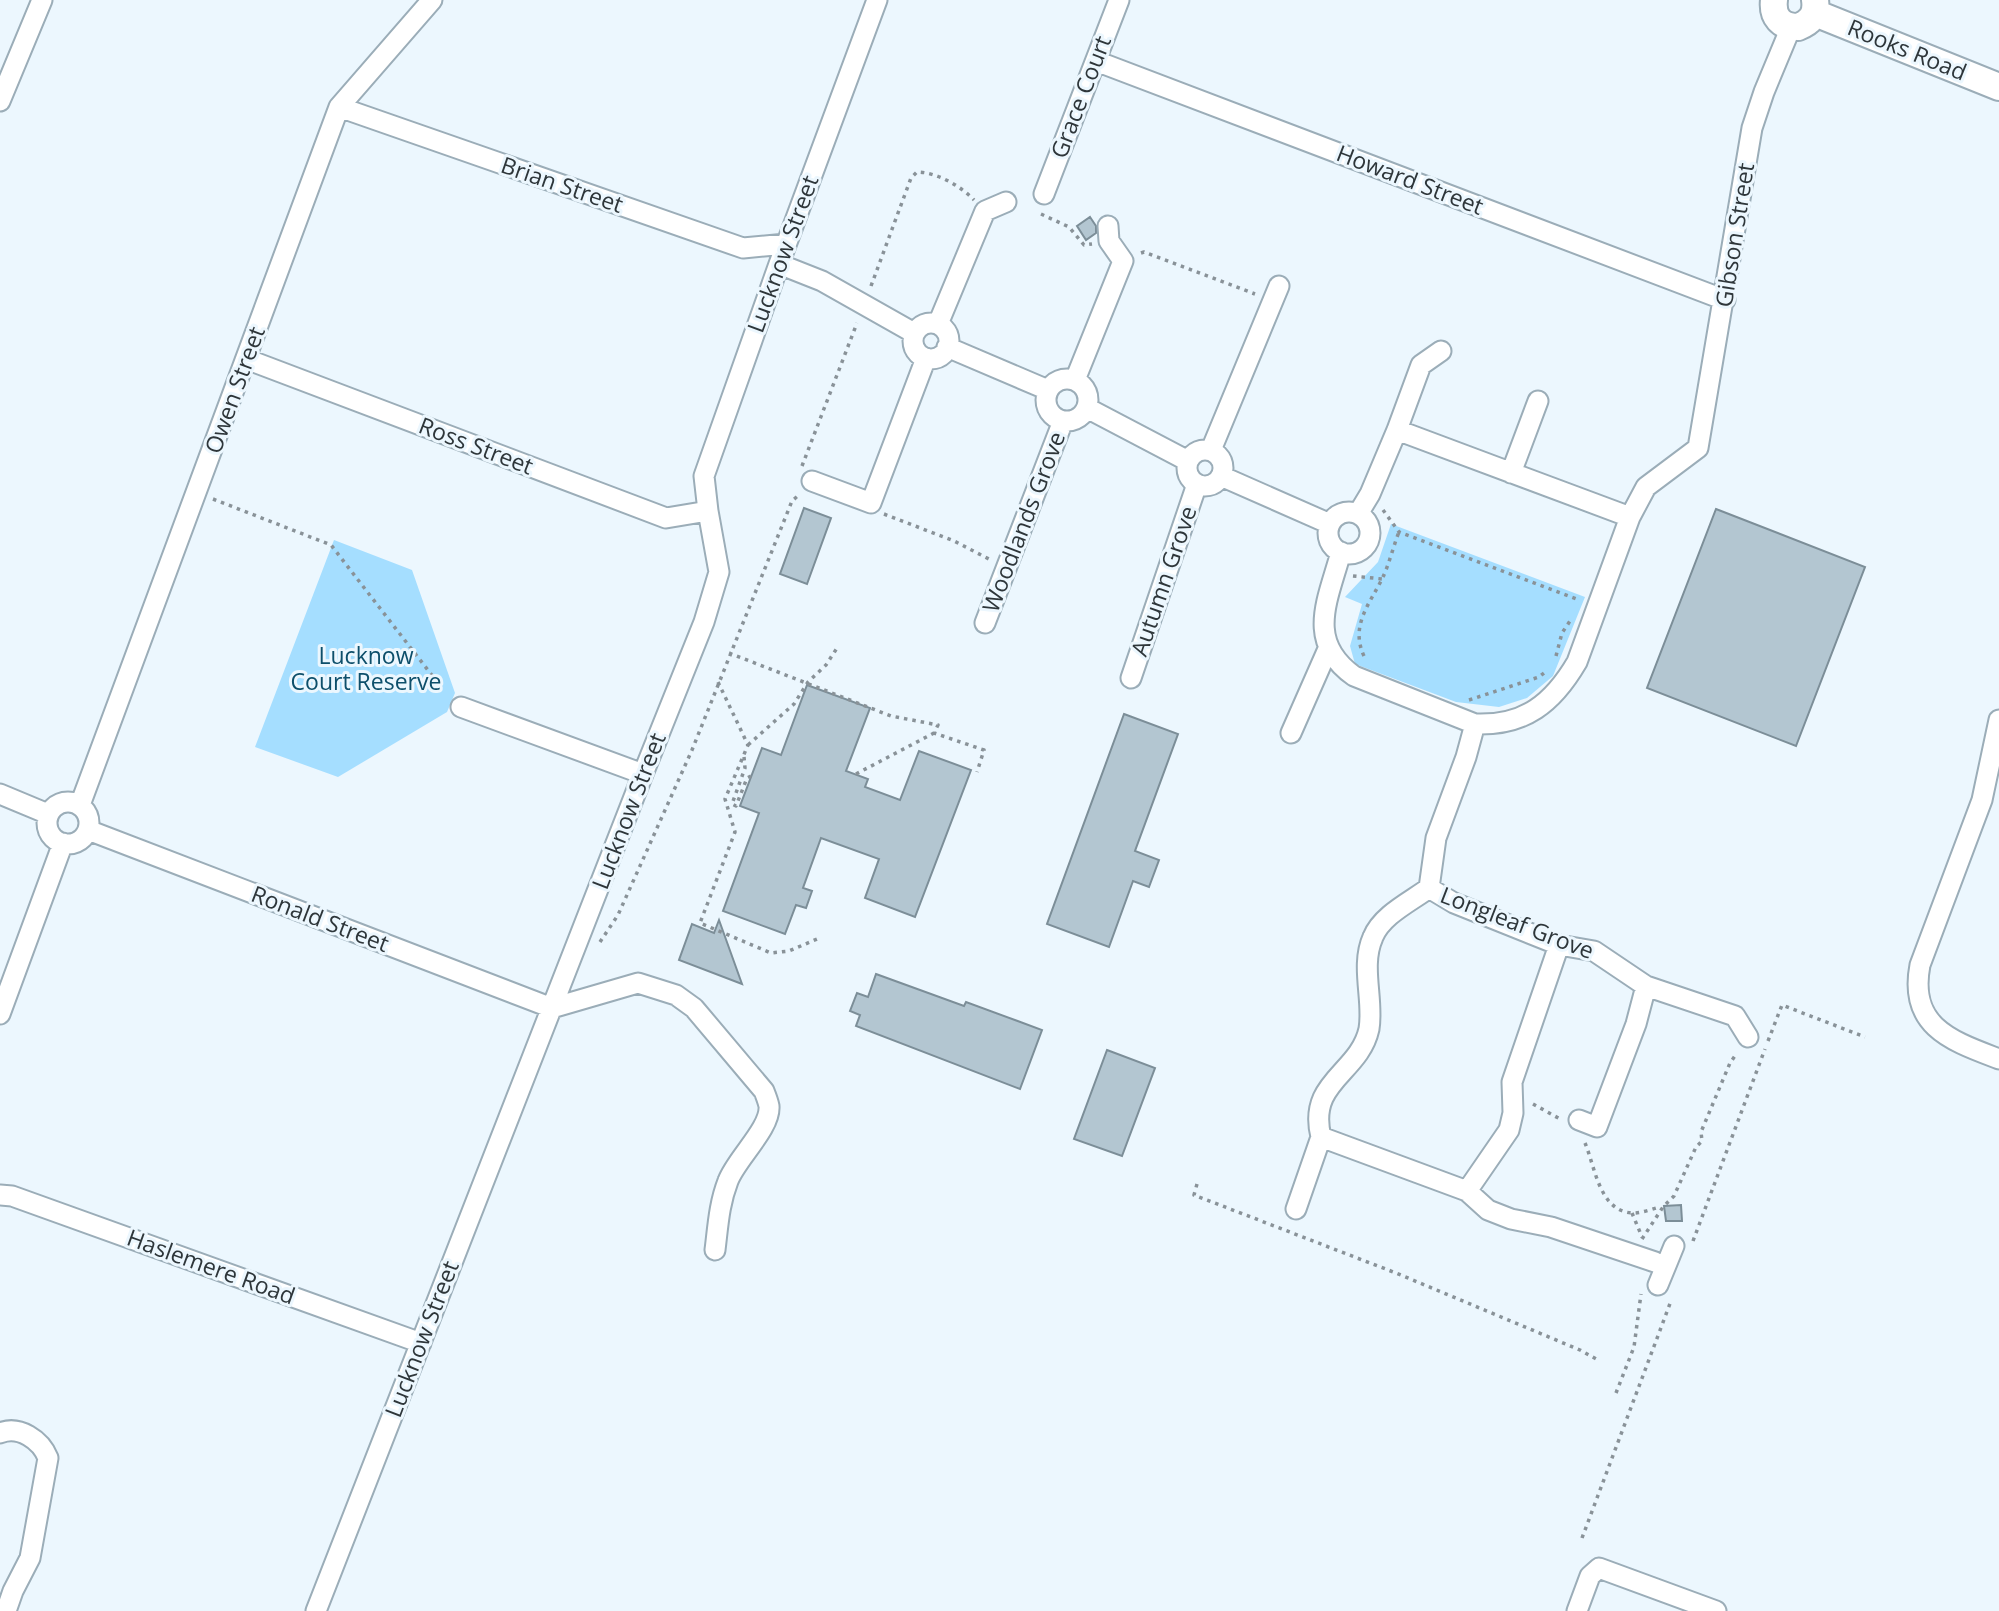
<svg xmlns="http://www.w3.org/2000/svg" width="1999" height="1611" font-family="'Open Sans',sans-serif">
	<rect width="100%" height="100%" fill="#ecf7fe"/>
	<!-- green -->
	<path fill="#a5deff" d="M 1391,524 L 1585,597 L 1553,676 L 1527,698 L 1499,707 L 1456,702 L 1355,664 L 1350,646 L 1362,604 L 1345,597 L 1378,562 Z
		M 334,540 L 412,570 L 455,693 L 447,712 L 338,777 L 255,747 Z"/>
	<!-- building -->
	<path fill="#b3c6d1" stroke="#7c8e98" stroke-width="2" d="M 1090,217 L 1096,226 L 1096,233 L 1086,240 L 1077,226 Z
		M 804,508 L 831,518 L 807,584 L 780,574 Z
		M 1716,509 L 1865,567 L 1796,746 L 1647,688 Z
		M 807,685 L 870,708 L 846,771 L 868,779 L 865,787 L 900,800 L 919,751 L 971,770 L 915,917 L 865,898 L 879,859 L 821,838 L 803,888 L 812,891 L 806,908 L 796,905 L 785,934 L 723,911 L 759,813 L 740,806 L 762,748 L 781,755 Z
		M 1124,714 L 1178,734 L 1135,851 L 1159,860 L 1149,887 L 1133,881 L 1109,947 L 1047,924 Z
		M 719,920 L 742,984 L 679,960 L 692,924 L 714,933 Z
		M 876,974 L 964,1006 L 966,1002 L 1042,1030 L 1020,1089 L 856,1026 L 860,1015 L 850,1011 L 857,993 L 868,997 Z
		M 1107,1050 L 1155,1068 L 1122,1156 L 1074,1139 Z
		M 1681,1205 L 1682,1221 L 1666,1221 L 1664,1206 Z"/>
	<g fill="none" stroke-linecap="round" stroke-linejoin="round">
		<defs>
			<path id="street" d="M 1096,61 L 1725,300
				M 0,101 L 42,0
				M 339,107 L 743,248 L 786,244
				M 1044,194 L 1119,0
				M 779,264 L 822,281 L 914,333
				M913 341a18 18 0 1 1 36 0a18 18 0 1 1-36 0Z
				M 938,324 L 985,211 L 1006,202
				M 947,347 L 1048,390
				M 246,359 L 666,518 L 708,511
				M1046 400a21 21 0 1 1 42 0a21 21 0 1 1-42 0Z
				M 1075,380 L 1123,261 L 1109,241 L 1108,226
				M 1087,408 L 1188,461
				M 1397,430 L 1630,517
				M1187 468a18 18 0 1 1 36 0a18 18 0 1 1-36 0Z
				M 1211,450 L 1279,286
				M 1511,473 L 1538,401
				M 1221,476 L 1330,524
				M 812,481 L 871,503 L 926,358
				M1328 533a21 21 0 1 1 42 0a21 21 0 1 1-42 0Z
				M 1358,514 L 1370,494 L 1397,430 L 1421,365 L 1441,351
				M 1341,552 C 1328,600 1305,641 1354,676 L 1475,724 C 1525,726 1553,703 1577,662 L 1630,517 L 1646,487 L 1698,448 L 1752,128 L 1764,92 L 1791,27
				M 985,623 L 1063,421
				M 1131,678 L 1197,484
				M 461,707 L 643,774
				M 1999,720 L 1982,800 L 1920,965 C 1908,1027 1952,1041 1999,1059
				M 1475,724 L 1466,757 L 1436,838 L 1429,888 C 1410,902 1382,915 1373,937 C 1360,966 1374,1000 1369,1029 C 1359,1074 1307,1081 1321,1137 L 1467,1191 L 1509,1130 L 1513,1113 L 1512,1082 L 1559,945
				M 1291,733 L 1328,649
				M 0,794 L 48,814
				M47 823a21 21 0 1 1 42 0a21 21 0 1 1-42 0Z
				M 80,805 L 339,107 L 432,0
				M 88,830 L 552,1008 L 638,983 L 676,995 L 694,1008 L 764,1091 C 766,1096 768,1101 769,1106 C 771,1128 736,1159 728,1181 C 719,1204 718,1226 715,1250
				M 1429,888 L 1454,903 L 1559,945 L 1594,951 L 1646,986 L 1735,1016 L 1748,1037
				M 0,1014 L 63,843
				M 1579,1120 L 1597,1127 L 1636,1024 L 1646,986
				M 1467,1191 L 1488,1210 L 1511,1219 L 1551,1227 L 1655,1262
				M 0,1195 L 12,1196 L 421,1343
				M 1296,1209 L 1321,1137
				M 1658,1285 L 1674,1246
				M 0,1433 C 19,1425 41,1440 48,1458 L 30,1558 L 13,1591 L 6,1611
				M 316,1611 L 643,774 L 704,622 L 719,572 L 708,511 L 704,476 L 779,264 L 877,0
				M 1577,1611 L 1590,1576 L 1599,1568 L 1716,1611"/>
			<path id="secondary" d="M 1774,0 C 1772,17 1781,27 1798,27 C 1811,22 1817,14 1815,0
				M 1815,13 L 1999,87"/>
		</defs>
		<!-- street casing -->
		<use href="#street" stroke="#9badb8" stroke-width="23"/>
		<!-- secondary casing -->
		<use href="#secondary" stroke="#9badb8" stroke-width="30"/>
		<!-- path -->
		<path stroke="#899298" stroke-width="3.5" stroke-dasharray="3.5 5" stroke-linecap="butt" d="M 1041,214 L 1069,227 L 1084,245 L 1092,244
			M 1141,253 L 1144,252 L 1255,294
			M 871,286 L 911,178 L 917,172 C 936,172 961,186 974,200
			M 802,466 L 857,323
			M 213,499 L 331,545 L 441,687
			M 1383,510 L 1399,532 L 1579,600
			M 884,514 L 954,541 L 989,559
			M 1353,576 L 1382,579
			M 729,653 L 891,716 L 938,725 L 934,733 L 984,750 L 977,772
			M 1364,656 C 1350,626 1369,605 1382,579 C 1389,565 1393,547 1399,532
			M 1556,656 L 1562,633 L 1570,621
			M 718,682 L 748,745 L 725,799 L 735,832 L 700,923 L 771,953 L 789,951 L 817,939
			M 1469,700 L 1539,677 L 1544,673
			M 748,745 L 794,704 L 808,682 L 826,665 L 837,648
			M 744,757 L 745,768 L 732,804 L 736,806 L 747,778 L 751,776
			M 856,774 L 934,733
			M 600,942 L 618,915 L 692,750 L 792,501 L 800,494
			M 1768,1041 L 1782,1005 L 1865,1037
			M 1533,1104 L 1560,1119
			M 1585,1143 C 1595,1166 1599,1212 1633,1213 C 1642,1213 1652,1209 1660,1207
			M 1197,1184 L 1194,1195 L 1396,1273 L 1580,1350 L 1598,1360
			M 1632,1213 L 1642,1237
			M 1642,1239 L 1663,1207 L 1674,1196 L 1696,1147 L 1702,1141 L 1701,1132 L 1730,1063 L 1737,1053
			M 1693,1241 L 1765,1049
			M 1616,1393 L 1634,1347 L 1641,1294
			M 1582,1538 L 1671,1301"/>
		<!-- street -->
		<use href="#street" stroke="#fff" stroke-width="19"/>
		<!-- secondary -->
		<use href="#secondary" stroke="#fff" stroke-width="26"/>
	</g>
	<g text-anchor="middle" stroke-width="6" stroke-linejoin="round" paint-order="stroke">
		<!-- street labels -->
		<g font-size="23" fill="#2e363a" stroke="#ecf7fe">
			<text transform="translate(1907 50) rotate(22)" y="8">Rooks Road</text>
			<text transform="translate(1081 97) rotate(-69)" y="8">Grace Court</text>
			<text transform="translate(1410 180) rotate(21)" y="8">Howard Street</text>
			<text transform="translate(562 185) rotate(19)" y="8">Brian Street</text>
			<text transform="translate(1735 235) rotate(-81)" y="8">Gibson Street</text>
			<text transform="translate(783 254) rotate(-70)" y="8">Lucknow Street</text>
			<text transform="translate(235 390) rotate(-70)" y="8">Owen Street</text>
			<text transform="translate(476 446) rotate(21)" y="8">Ross Street</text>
			<text transform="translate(1024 522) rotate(-69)" y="8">Woodlands Grove</text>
			<text transform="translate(1164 581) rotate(-71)" y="8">Autumn Grove</text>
			<text transform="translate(629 811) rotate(-69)" y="8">Lucknow Street</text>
			<text transform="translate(320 919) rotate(21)" y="8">Ronald Street</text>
			<text transform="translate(1517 923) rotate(21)" y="8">Longleaf Grove</text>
			<text transform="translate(211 1267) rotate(20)" y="8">Haslemere Road</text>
			<text transform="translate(422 1339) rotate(-69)" y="8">Lucknow Street</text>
		</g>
		<!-- park labels -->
		<g font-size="23" fill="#0d4f6b" stroke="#ecf7fe">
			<text x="366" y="664">Lucknow<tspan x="366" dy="26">Court Reserve</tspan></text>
		</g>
	</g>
</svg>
